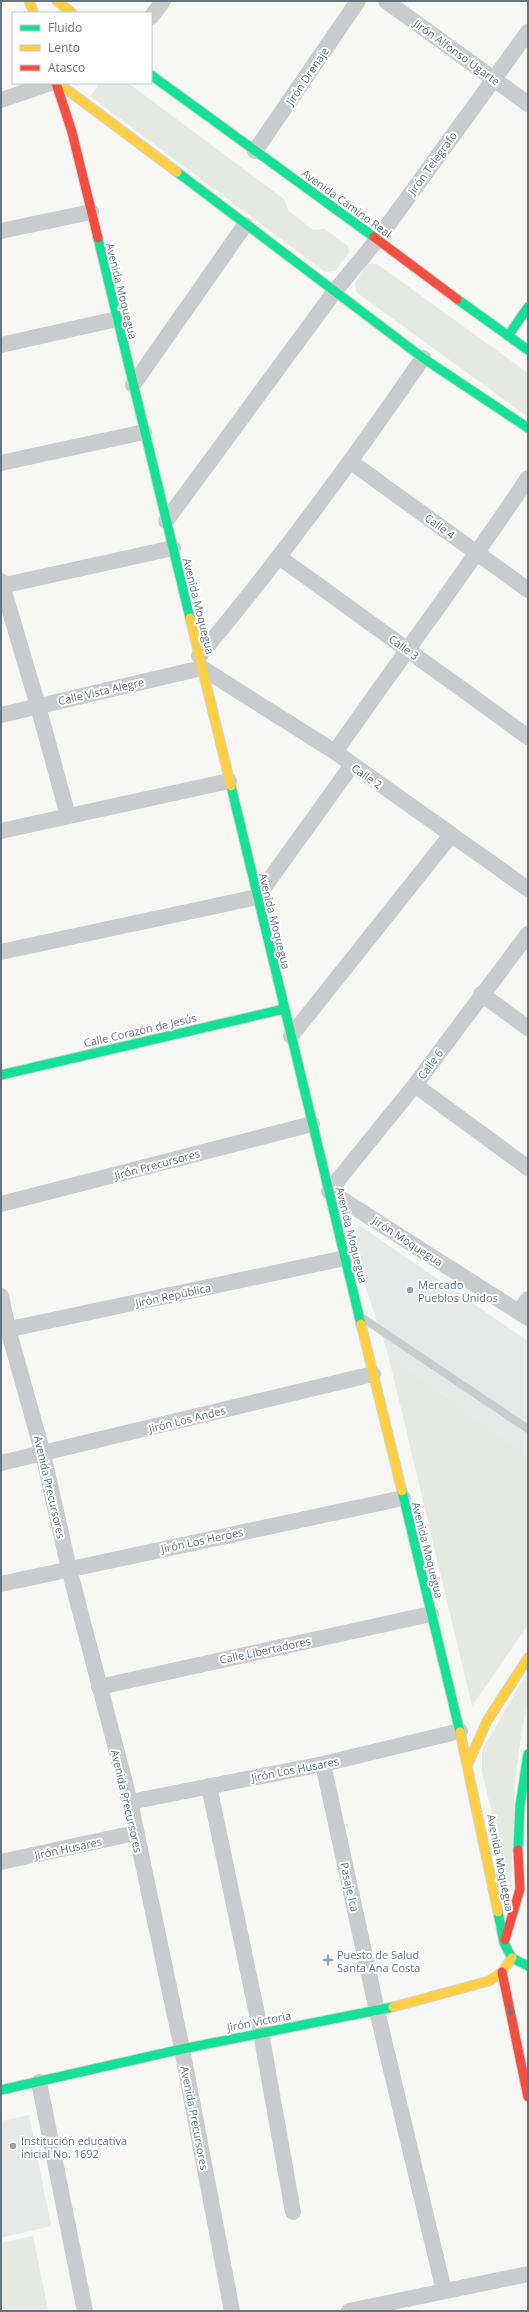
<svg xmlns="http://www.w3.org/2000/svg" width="529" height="2312" viewBox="0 0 529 2312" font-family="'Open Sans',sans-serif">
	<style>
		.built { fill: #e7e8e8 }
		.green { fill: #e6e8e4 }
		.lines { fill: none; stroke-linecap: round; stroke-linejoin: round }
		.fast-casing { stroke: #d3d4d4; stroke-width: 11 }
		.slow-casing { stroke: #d3d4d4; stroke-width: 11 }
		.jam-casing { stroke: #d3d4d4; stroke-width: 11 }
		.lane { stroke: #c9cbcc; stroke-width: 8 }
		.street { stroke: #c9cbcc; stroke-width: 16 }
		.fast { stroke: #16e098; stroke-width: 9 }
		.slow { stroke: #ffcf43; stroke-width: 9 }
		.jam { stroke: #f24e42; stroke-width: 9 }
		.oneway { fill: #627a7e }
		.poi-dot { fill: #99a2a7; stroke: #fff; stroke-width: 1.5 }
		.labels { text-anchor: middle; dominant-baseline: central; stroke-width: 4; stroke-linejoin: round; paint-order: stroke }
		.street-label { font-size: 11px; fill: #66757d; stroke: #fff }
		.poi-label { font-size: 11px; fill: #66757d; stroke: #fff; text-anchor: start }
	</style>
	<rect width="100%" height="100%" fill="#f7f7f6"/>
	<path class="built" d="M359 1225 528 1341V1456L388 1354 349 1238Z
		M29 2115 51 2226 1 2238V2121Z"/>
	<path class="green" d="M100 83H128L284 199 288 210 313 230 325 229 348 246 349 253 335 271 325 272 90 96Z
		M367 264H377L528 373V417L356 292 355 283Z
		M388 1354 528 1456V1625L472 1706Z
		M528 1671V1705L523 1724 515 1780 511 1884 508 1881 482 1772V1750Z
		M33 2236 48 2309 38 2311H1V2243Z"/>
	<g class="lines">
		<g class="fast-casing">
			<path id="fast" d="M151 75 374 237
				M177 172 423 358 528 428
				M98 238 190 618
				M457 299 528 350
				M508 336 528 307
				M231 786 361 1324
				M1 1075 284 1009
				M402 1491 460 1732
				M518 1850 520 1806 528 1754
				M498 1912 504 1943 512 1958 528 1966
				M1 2090 182 2049 393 2007"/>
		</g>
		<g class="slow-casing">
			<path id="slow" d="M29 1 34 13
				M57 1 72 13
				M58 83 177 172
				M190 618 231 786
				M361 1324 402 1491
				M460 1732 498 1912
				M468 1764 487 1721 528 1658
				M393 2007 489 1981 502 1972 512 1958"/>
		</g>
		<g class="jam-casing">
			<path id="jam" d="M56 83 72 132 98 238
				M374 237 457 299
				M505 1940 520 1889 518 1850
				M502 1972 528 2097"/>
		</g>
		<path class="lane" d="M364 1319 528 1429"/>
		<path class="street" d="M386 1 528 104
			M151 17 163 1
			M1 100 51 83
			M255 151 358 1
			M1 231 91 212
			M1 345 117 319
			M133 385 245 225
			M351 462 528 590
			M1 463 144 432
			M166 521 335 291 377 240 528 32
			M279 557 528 737
			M1 581 38 706 68 816
			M1 586 173 548
			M199 656C279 561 352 461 423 358
			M1 715 202 668 335 752 528 889
			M335 752C399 660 466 571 528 478
			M1 831 229 781
			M528 934 415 1085 329 1191 528 1318
			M1 952 257 897 352 765
			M481 994 528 1028
			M291 1036 451 835
			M415 1085 528 1168
			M1 1204 312 1124
			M1 1296 8 1329 43 1454 69 1569 130 1802 182 2049 232 2311
			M519 1312 528 1299
			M1 1331 345 1258
			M1 1463 373 1374
			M1 1584 403 1498
			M99 1687 431 1614
			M323 1764 377 2011 444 2291
			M209 1786 261 2033 293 2212
			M130 1802 323 1764 460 1731
			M1 1862 135 1833
			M39 2082 85 2311
			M349 2311 528 2274"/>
		<use href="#fast" class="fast"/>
		<use href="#slow" class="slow"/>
		<use href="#jam" class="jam"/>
	</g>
	<defs><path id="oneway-solid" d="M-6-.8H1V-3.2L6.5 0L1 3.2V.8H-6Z"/></defs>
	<use class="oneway" href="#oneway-solid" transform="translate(510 2010) rotate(78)"/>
	<g class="poi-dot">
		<circle cx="410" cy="1290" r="4"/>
		<path d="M326 1954h4v4h4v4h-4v4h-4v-4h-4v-4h4z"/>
		<circle cx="13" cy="2146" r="4"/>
	</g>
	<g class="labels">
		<g class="street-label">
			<text transform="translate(457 52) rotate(36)">Jirón Alfonso Ugarte</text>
			<text transform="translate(307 76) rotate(-56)">Jirón Drenaje</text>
			<text transform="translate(432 163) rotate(-54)">Jirón Telegrafo</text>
			<text transform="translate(347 203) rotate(36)">Avenida Camino Real</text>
			<text transform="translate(122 291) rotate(76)">Avenida Moquegua</text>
			<text transform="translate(440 526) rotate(36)">Calle 4</text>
			<text transform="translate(199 606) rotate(76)">Avenida Moquegua</text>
			<text transform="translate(404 647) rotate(36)">Calle 3</text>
			<text transform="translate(101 691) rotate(-13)">Calle Vista Alegre</text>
			<text transform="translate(367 776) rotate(35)">Calle 2</text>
			<text transform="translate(275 921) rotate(76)">Avenida Moquegua</text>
			<text transform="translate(140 1030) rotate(-13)">Calle Corazón de Jesús</text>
			<text transform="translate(430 1064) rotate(-54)">Calle 6</text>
			<text transform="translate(157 1164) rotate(-15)">Jirón Precursores</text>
			<text transform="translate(352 1235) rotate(76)">Avenida Moquegua</text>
			<text transform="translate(408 1241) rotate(33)">Jirón Moquegua</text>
			<text transform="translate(173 1295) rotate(-12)">Jirón República</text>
			<text transform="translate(187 1419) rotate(-14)">Jirón Los Andes</text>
			<text transform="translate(50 1487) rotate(77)">Avenida Precursores</text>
			<text transform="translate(202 1540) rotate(-12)">Jirón Los Heróes</text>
			<text transform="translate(428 1550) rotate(76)">Avenida Moquegua</text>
			<text transform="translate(265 1650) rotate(-12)">Calle Libertadores</text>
			<text transform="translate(295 1769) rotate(-11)">Jirón Los Husares</text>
			<text transform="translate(127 1801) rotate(77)">Avenida Precursores</text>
			<text transform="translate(68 1848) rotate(-12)">Jirón Husares</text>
			<text transform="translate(501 1863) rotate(79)">Avenida Moquegua</text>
			<text transform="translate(350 1887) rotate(77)">Pasaje Ica</text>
			<text transform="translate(259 2021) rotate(-11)">Jirón Victoria</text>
			<text transform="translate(195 2118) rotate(79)">Avenida Precursores</text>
		</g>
		<g class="poi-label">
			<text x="418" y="1284">Mercado<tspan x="418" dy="13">Pueblos Unidos</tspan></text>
			<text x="337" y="1954">Puesto de Salud<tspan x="337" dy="13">Santa Ana Costa</tspan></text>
			<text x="21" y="2140">Institución educativa<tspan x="21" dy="13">inicial No. 1692</tspan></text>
		</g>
	</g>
	<rect width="529" height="2312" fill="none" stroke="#66757d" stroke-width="4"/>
	<rect x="12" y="12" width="140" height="72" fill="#ffffff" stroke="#c2c8cb"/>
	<rect x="20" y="25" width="20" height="6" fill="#16e098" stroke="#c2c8cb"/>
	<text x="48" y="32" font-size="12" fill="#66757d">Fluido</text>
	<rect x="20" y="45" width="20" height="6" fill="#ffcf43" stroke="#c2c8cb"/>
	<text x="48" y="52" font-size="12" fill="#66757d">Lento</text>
	<rect x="20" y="65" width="20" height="6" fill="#f24e42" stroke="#c2c8cb"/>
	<text x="48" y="72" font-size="12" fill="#66757d">Atasco</text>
</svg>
